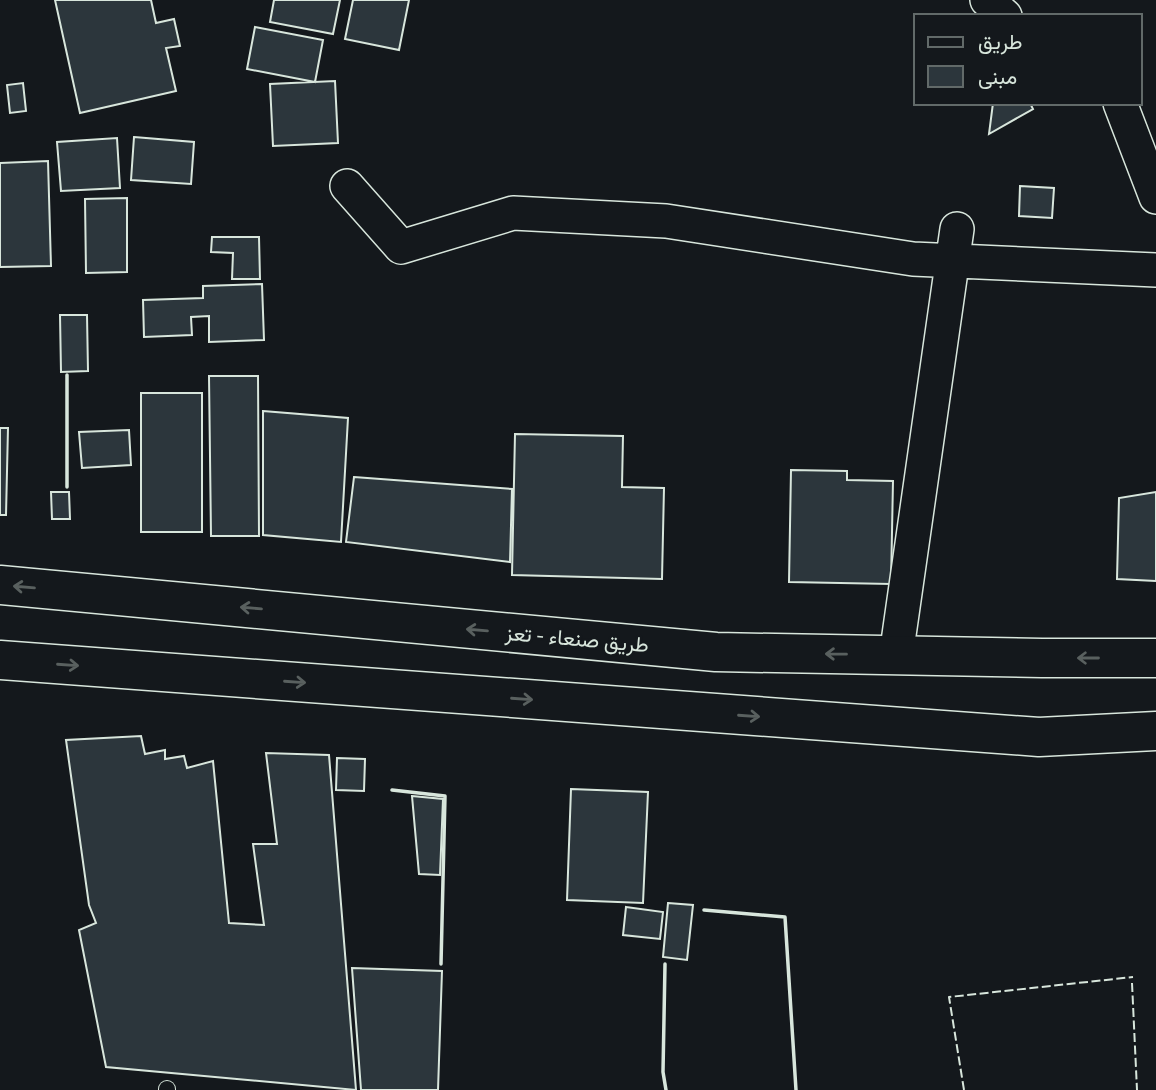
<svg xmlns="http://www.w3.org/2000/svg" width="1156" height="1090" viewBox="0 0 1156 1090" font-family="Karla,Vazirmatn,sans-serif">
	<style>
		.building { fill: #2c363c; stroke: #d8e6dc; stroke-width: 2 }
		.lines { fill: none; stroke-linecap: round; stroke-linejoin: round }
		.lane-casing { stroke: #d8e6dc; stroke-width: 18 }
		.street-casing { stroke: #d8e6dc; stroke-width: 36 }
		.highway-casing { stroke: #d8e6dc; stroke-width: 41 }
		.lane { stroke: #14181c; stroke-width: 16 }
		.street { stroke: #14181c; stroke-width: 33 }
		.highway { stroke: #14181c; stroke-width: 38 }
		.fence { stroke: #d8e6dc; stroke-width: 2; stroke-dasharray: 9 3.5; stroke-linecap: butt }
		.wall { stroke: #d8e6dc; stroke-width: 3.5 }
		.oneway { stroke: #59605f }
		.labels { text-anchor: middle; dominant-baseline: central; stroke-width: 5; stroke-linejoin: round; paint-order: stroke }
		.street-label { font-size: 21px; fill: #d8e6dc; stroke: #14181c }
	</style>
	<rect width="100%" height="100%" fill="#14181c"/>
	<path class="building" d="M55 0H151L156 23 174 19 180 46 166 48 176 91 80 113Z
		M274 0H340L333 34 270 22Z
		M353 0H409L399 50 345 39Z
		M255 27 323 40 315 82 247 69Z
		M335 81 338 143 273 146 270 84Z
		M23 83 26 111 10 113 7 85Z
		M993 103H1030L1033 109 989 134Z
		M134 137 194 142 191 184 131 180Z
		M117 138 120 188 61 191 57 142Z
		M48 161 51 266 0 267V163Z
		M1020 186 1054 188 1052 218 1019 216Z
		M127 198V272L86 273 85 199Z
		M212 237H259L260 279H232L233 253 211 252Z
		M262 284 264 340 209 342V316L191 317 192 335 144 337 143 300 203 298V286Z
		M60 315H87L88 371 61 372Z
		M209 376H258L259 536H211Z
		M141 393H202V532H141Z
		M263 411 348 418 341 542 263 535Z
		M0 428H8L6 515H0Z
		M129 430 131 465 82 468 79 432Z
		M515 434 623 436 622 487 664 488 662 579 512 575Z
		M791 470 847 471V480L893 481 891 584 789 582Z
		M354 477 512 489 510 562 346 542Z
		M51 492H69L70 519H52Z
		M1156 492V581L1117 579 1119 498Z
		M141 736 145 754 165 750V759L184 756 187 768 213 761 229 923 264 925 253 844H277L266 753 329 755 356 1090 106 1067 79 930 96 923 89 905 66 740Z
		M337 758 365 759 364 791 336 790Z
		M571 789 648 792 643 903 567 900Z
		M412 796 443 799 440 875 419 874Z
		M668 903 693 905 687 960 663 957Z
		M626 907 663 912 660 939 623 935Z
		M352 968 442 971 438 1090H361Z"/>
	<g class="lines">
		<g class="lane-casing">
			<path id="lane" d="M167 1090V1089"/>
		</g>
		<g class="street-casing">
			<path id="street" d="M987 0 1005 16
				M1120 103 1156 197
				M347 186 401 247 513 213 666 221 913 259 1156 270
				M896 656 957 229"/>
		</g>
		<g class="highway-casing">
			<path id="highway" d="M0 585 716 652 1042 658H1156
				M0 660 1039 737 1156 731"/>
		</g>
		<use href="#lane" class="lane"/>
		<use href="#street" class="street"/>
		<use href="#highway" class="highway"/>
		<path class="fence" d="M1132 983 1137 1090
			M964 1090 949 997 1133 977"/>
		<path class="wall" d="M67 487V375
			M392 790 445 796 441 964
			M704 910 785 917 796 1090
			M665 964 663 1072 666 1090"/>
	</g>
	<defs><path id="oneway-shaft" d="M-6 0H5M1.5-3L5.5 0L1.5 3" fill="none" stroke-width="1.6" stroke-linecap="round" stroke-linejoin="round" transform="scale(1.75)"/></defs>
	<g class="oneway">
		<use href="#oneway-shaft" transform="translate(24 587) rotate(-175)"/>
		<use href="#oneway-shaft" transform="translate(251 608) rotate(-175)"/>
		<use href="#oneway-shaft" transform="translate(477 630) rotate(-175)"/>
		<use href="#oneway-shaft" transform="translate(836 654) rotate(-179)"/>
		<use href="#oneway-shaft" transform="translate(1088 658) rotate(180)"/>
		<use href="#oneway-shaft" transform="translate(68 665) rotate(4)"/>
		<use href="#oneway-shaft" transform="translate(295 682) rotate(4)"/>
		<use href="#oneway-shaft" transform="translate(522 699) rotate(4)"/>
		<use href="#oneway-shaft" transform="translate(749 716) rotate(4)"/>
	</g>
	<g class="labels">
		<g class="street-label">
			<text transform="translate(577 639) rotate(5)">طريق صنعاء - تعز</text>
		</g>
	</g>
	<rect x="914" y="14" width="228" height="91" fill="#14181c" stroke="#626a69" stroke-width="2"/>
	<rect x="928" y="37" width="35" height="10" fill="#14181c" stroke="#626a69" stroke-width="2"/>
	<text x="978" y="49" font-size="21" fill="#d8e6dc">طريق</text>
	<rect x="928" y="66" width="35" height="21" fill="#2c363c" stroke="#626a69" stroke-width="2"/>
	<text x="978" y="84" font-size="21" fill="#d8e6dc">مبنى</text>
</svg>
